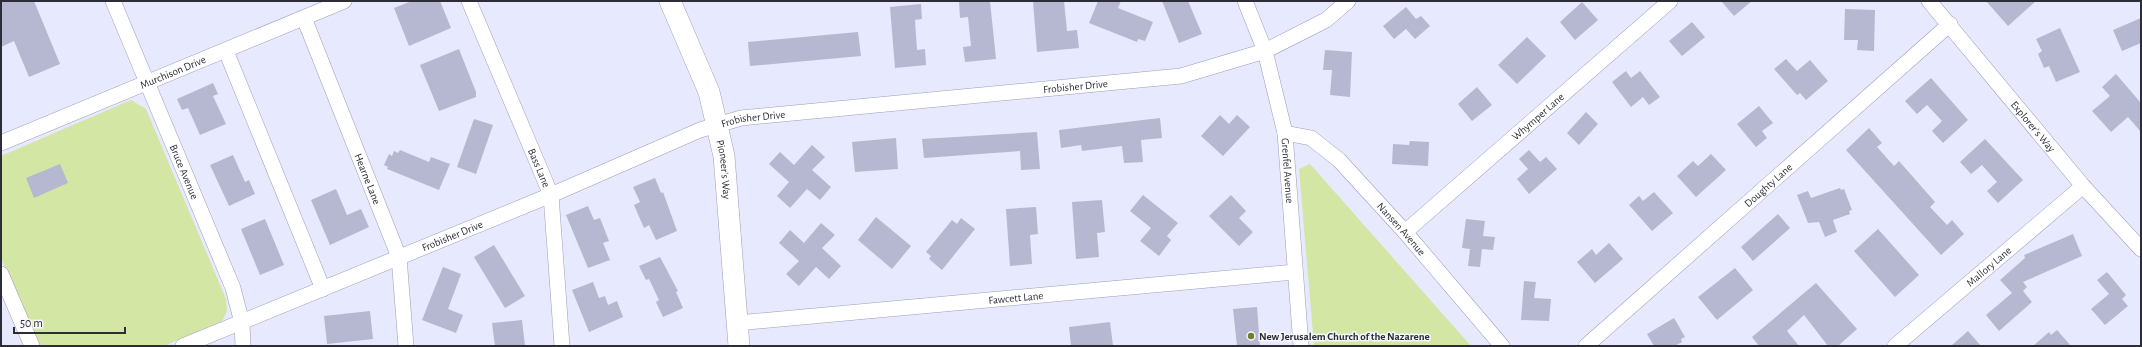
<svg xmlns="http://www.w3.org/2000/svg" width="2142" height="347" viewBox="0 0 2142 347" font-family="'Alegreya Sans',sans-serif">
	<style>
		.green { fill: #d3e6a4 }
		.building { fill: #b6b8d1 }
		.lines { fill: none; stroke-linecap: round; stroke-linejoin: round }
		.street-casing { stroke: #9c9eb6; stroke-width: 16 }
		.secondary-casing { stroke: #9c9eb6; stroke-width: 22 }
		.street { stroke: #fff; stroke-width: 15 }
		.secondary { stroke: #fff; stroke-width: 21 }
		.poi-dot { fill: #6d8030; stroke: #f7f7fd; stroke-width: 1.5 }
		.labels { text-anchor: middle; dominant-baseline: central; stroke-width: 3; stroke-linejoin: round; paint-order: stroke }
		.street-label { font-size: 11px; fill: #2c2d37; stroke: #f7f7fd }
		.poi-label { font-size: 11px; font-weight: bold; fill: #2c2d37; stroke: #f7f7fd; text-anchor: start }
	</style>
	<rect width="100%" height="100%" fill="#e7e9fe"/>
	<path class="green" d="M131 100 146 109 226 299 227 311 222 321 164 346H38L1 258V156Z
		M1310 164 1471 346H1314L1299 169Z"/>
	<path class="building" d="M1 1H34L60 64 29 77 14 41 1 47Z
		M412 1H440L451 28 409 46 394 8Z
		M959 1H990L996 59 965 62 963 47 971 46 968 17 960 18Z
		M1033 1H1064L1067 31 1077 30 1079 48 1037 52Z
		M1098 1H1121L1118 8 1153 22 1145 41 1138 39 1137 42 1089 23Z
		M1162 1H1188L1202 34 1179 43Z
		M1721 1H1752L1734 16Z
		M1986 1H2036L2008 26Z
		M1582 2 1598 20 1575 40 1560 22Z
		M921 4 922 19 915 20 917 50 925 49 926 65 895 68 890 7Z
		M1406 7 1416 19 1421 16 1430 26 1415 39 1406 29 1394 39 1383 26Z
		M1845 9 1875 10 1874 51 1857 50 1858 40H1844Z
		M2141 18V43L2122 51 2113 30Z
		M1692 22 1705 37 1682 56 1669 41Z
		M2060 28 2080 72 2056 82 2049 66 2044 68 2038 54 2042 51 2036 39Z
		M858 32 861 56 750 66 748 42Z
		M1527 37 1546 56 1517 84 1498 65Z
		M459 49 476 92V97L439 111 420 65Z
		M1325 50 1352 52 1350 97 1330 95 1332 70H1323Z
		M1786 59 1797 71 1810 60 1828 81 1806 100 1800 93 1797 95 1774 69Z
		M1626 71 1631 78 1640 71 1660 97 1649 105 1643 97 1631 107 1612 82Z
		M2116 74 2141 103V132L2128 117 2111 132 2092 111 2110 96 2102 87Z
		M1931 78 1968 120 1943 143 1932 131 1942 121 1927 105 1917 114 1905 101Z
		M213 83 218 94 213 96 226 124 200 135 188 108 182 110 177 99Z
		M1477 87 1492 105 1472 121 1458 104Z
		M1759 106 1773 123 1762 131 1767 138 1756 147 1737 124Z
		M1586 112 1598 124 1579 145 1567 133Z
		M1220 115 1229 124 1237 115 1250 127 1223 156 1201 136Z
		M1160 118 1162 138 1141 140 1143 162 1124 163 1122 146 1082 151 1081 145 1061 148 1059 130Z
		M474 119 493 125 476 174 457 167Z
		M1869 128 1882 143 1877 147 1894 166 1899 161 1935 202 1930 207 1947 225 1952 220 1964 234 1941 255 1846 150Z
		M1037 132 1040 169 1021 170 1020 151 924 158 922 139Z
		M896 138 898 169 855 172 852 142Z
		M1985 139 2023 180 1998 203 1987 191 1997 182 1982 165 1971 174 1960 162Z
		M1410 141 1429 142 1428 166 1392 164 1393 144 1409 145Z
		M812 145 825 157 812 170 831 187 820 200 807 189 790 208 777 196 789 182 769 164 780 152 794 165Z
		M400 150 429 162 431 157 450 164 439 190 387 169 388 167 384 165 389 154 392 156 394 151 398 153Z
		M1529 150 1540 162 1546 157 1557 169 1529 194 1517 179 1528 169 1519 159Z
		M1711 154 1726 170 1696 197 1677 176 1693 161 1698 166Z
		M233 155 245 182 249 180 255 194 229 206 210 165Z
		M60 164 68 183 34 198 26 178Z
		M655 178 661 193 663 192 677 231 656 240 649 225 644 228 634 205 640 202 633 187Z
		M1840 188 1841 190 1844 189 1852 210 1849 211 1850 214 1833 220 1837 232 1825 237 1819 222 1808 223 1797 195 1808 191 1811 198Z
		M336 189 347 215 361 209 369 227 330 245 311 200Z
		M1654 192 1673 213 1652 231 1629 205 1639 196 1643 201Z
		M1143 195 1178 223 1167 236 1171 240 1159 256 1140 241 1151 228 1130 211Z
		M1231 195 1246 211 1239 218 1253 232 1239 246 1209 216Z
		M1102 200 1105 232 1097 233 1099 257 1076 259 1072 202Z
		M588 206 594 220 600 218 609 241 603 243 610 260 588 268 566 215Z
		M1036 207 1038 234 1030 235 1032 264 1010 266 1006 209Z
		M1778 214 1790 228 1753 261 1741 247Z
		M876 217 911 246 892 269 858 240Z
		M961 218 975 229 942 270 929 259 931 256 926 252 952 220 957 224Z
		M265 219 284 265 260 275 241 229Z
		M1466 219 1485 221 1483 236 1495 237 1493 250 1482 249 1480 267 1468 266 1470 249 1462 248Z
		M821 223 835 235 822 248 841 266 829 279 816 267 799 286 786 274 799 261 779 243 790 230 804 243Z
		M1878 229 1919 275 1895 297 1854 251Z
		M2073 234 2082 256 2023 282 2027 287 2023 291 2032 302 1999 331 1986 315 2012 293 2000 280 2025 258 2024 255Z
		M1609 243 1623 259 1595 283 1577 262 1592 249 1596 255Z
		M494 245 525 296 505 308 474 257Z
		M660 257 678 291 676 292 683 308 663 317 656 302 659 300 649 279 646 280 639 266Z
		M443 267 461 274 448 309 463 315 456 333 422 320Z
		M1735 268 1753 290 1717 320 1698 297Z
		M2107 272 2126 295 2122 299 2128 306 2105 325 2091 309 2109 294 2097 280Z
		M1524 281 1536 282 1534 298 1551 299 1549 321 1521 320Z
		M593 282 599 298 605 296 608 305 617 301 623 317 589 332 572 290Z
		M1816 283 1857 329 1838 346H1828L1804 315 1787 331 1799 346H1759L1752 337Z
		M1257 307 1260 346H1237L1233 309Z
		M370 311 373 339 327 344 324 316Z
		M1674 318 1685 337 1681 339 1682 342 1675 346H1654L1647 334Z
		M522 320 525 346H495L492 323Z
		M1110 322 1113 346H1071L1069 327Z
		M2057 330 2071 346H2033L2049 332 2051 335Z
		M1968 331 1981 346H1951Z"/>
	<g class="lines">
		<g class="street-casing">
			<g id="street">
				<path id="s1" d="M113 1 233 288 242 323 243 346"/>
				<path id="s2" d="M469 1 551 195 562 346"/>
				<path id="s3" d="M1245 1 1265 51 1285 133 1301 346"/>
				<path id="s4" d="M1929 1 2083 186 2141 249"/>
				<path id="s5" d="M304 18 399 257 406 346"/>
				<path d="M226 51 323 289"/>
				<path id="s6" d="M1285 133 1311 138 1339 160 1405 232 1502 346"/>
				<path id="s7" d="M1 143 344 1"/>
				<path id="s8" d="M1405 232 1670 1"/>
				<path d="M1 274 32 346"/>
				<path id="s9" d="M737 323 1295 272"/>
				<path id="s10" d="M183 346 551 195 700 130 741 118 1181 76 1265 51 1326 20 1348 1"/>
				<path id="s11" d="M1586 346 1950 24"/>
				<path id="s12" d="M1895 346 2083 186"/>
			</g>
		</g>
		<g class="secondary-casing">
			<g id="secondary">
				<path id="s13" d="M670 1 709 92 724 156 739 346"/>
			</g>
		</g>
		<use href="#street" class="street"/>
		<use href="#secondary" class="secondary"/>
	</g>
	<circle class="poi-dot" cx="1251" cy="336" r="4"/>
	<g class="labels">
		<g class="street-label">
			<text stroke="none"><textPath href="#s7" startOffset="186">Murchison Drive</textPath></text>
			<text stroke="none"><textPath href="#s10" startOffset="939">Frobisher Drive</textPath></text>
			<text stroke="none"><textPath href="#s8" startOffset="176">Whymper Lane</textPath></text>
			<text stroke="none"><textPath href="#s10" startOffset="615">Frobisher Drive</textPath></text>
			<text stroke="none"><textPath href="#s4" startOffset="163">Explorer's Way</textPath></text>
			<text stroke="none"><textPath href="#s2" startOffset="181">Bass Lane</textPath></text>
			<text stroke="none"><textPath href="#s13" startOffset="178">Pioneer's Way</textPath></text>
			<text stroke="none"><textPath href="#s3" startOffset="176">Grenfel Avenue</textPath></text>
			<text stroke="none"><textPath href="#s1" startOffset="185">Bruce Avenue</textPath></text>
			<text stroke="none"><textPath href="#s5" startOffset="173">Hearne Lane</textPath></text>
			<text stroke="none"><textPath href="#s11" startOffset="243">Doughty Lane</textPath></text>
			<text stroke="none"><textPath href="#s6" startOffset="155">Nansen Avenue</textPath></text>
			<text stroke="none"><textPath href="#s10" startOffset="291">Frobisher Drive</textPath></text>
			<text stroke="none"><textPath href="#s12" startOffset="123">Mallory Lane</textPath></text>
			<text stroke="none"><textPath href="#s9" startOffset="280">Fawcett Lane</textPath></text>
		</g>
		<g class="poi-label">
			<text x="1259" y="336">New Jerusalem Church of the Nazarene</text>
		</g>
	</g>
	<rect width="2142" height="347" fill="none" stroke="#2c2d37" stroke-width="4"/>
	<path d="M14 327v6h111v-6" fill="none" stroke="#2c2d37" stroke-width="2"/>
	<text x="20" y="327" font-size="12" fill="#2c2d37" stroke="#f7f7fd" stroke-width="3" paint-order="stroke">50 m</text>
</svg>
